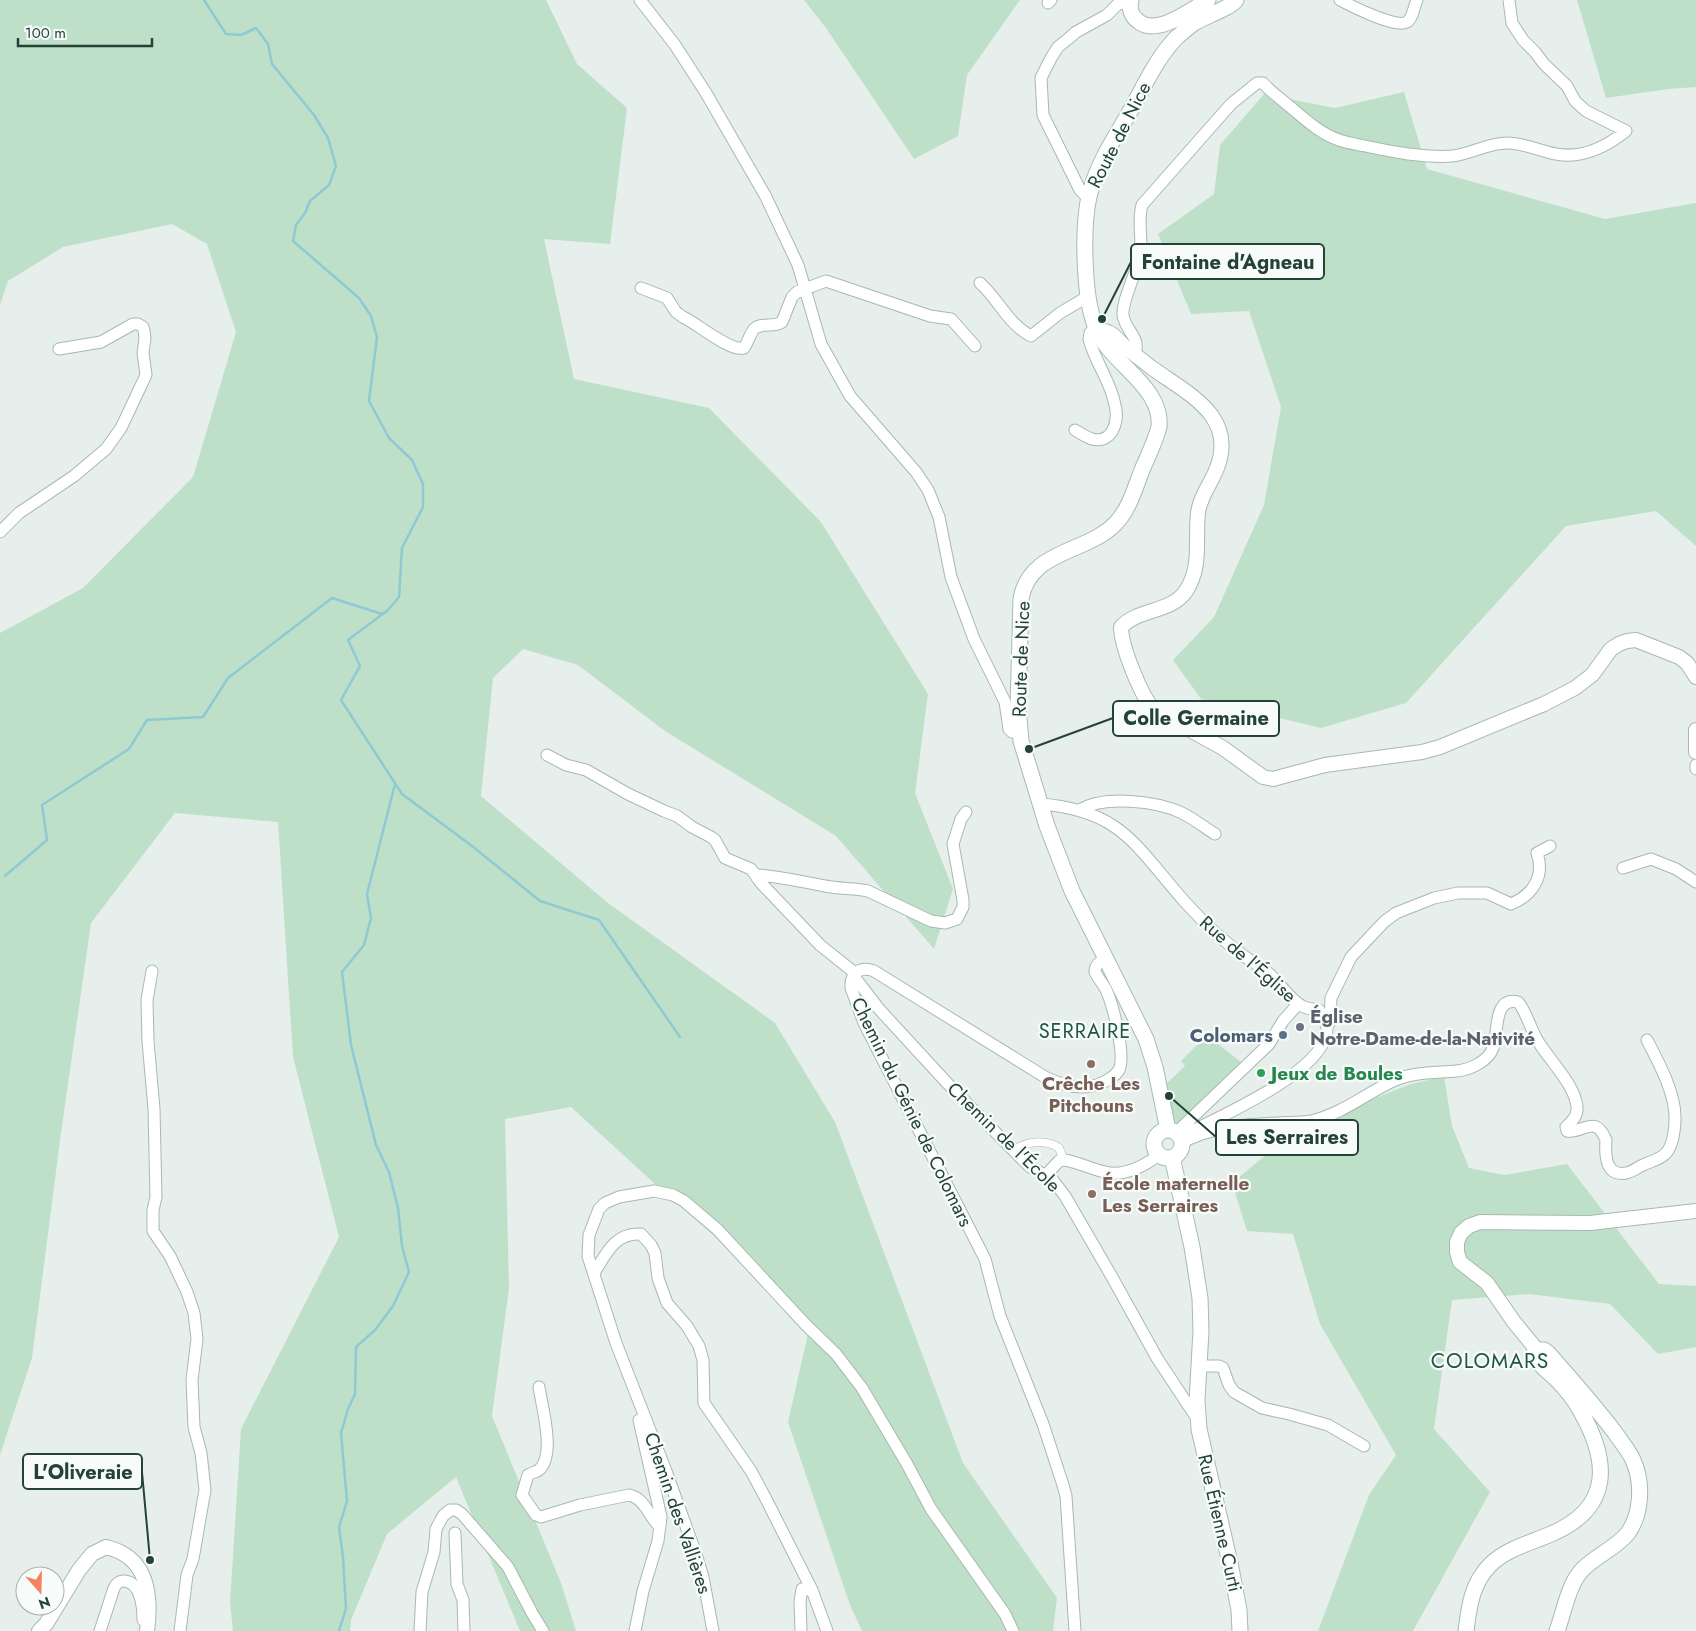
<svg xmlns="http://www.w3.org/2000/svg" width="1696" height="1631" viewBox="0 0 1696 1631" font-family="Jost,sans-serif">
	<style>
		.green { fill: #bfe0c8 }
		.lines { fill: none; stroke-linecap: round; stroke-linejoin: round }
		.stream { stroke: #8ec9d4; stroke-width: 2.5 }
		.pedestrian-casing { stroke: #a8b8b2; stroke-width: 9 }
		.minor-casing { stroke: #a8b8b2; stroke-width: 13 }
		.tertiary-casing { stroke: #a8b8b2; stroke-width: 16 }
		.secondary-casing { stroke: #a4bbb3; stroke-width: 17 }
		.pedestrian { stroke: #fff; stroke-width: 8 }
		.minor { stroke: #fff; stroke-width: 11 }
		.tertiary { stroke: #fff; stroke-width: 14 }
		.secondary { stroke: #fff; stroke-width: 15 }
		.worship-dot { fill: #6b7280; stroke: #f7fbf9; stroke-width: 2 }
		.service-dot { fill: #5c6f8a; stroke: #f7fbf9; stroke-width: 2 }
		.education-dot { fill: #8d6e63; stroke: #f7fbf9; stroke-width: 2 }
		.leisure-dot { fill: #2e9e5b; stroke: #f7fbf9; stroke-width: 2 }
		.labels { text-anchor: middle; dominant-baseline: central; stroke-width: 4.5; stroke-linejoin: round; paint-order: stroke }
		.street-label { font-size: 19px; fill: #24423a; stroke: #f7fbf9 }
		.worship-label { font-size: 19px; font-weight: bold; fill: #5b616d; stroke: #f7fbf9; text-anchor: start }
		.service-label { font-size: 19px; font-weight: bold; fill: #4e5e75; stroke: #f7fbf9; text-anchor: end }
		.leisure-label { font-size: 19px; font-weight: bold; fill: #27864d; stroke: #f7fbf9; text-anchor: start }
		.education-label { font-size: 19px; font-weight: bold; fill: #785e54; stroke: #f7fbf9 }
		.neighbourhood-label { font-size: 20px; letter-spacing: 1px; fill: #1f5548; stroke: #f7fbf9 }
		.quarter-label { font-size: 21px; letter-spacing: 1px; fill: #1f5548; stroke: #f7fbf9 }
		.leader { fill: none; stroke: #24423a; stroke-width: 2 }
		.callout-dot { fill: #24423a; stroke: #f7fbf9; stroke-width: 2 }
		.callout { fill: #f7fbf9; stroke: #24423a; stroke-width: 2 }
		.callout-label { font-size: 20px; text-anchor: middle; font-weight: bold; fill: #24423a }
	</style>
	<rect width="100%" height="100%" fill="#e6efeb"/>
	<path class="green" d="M0 0H546L577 64 627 108 610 244 544 239 574 379 709 408 821 522 928 694 915 793 953 889 934 949 836 836 665 731 578 665 523 649 493 678 481 796 608 903 775 1023 835 1122 963 1463 1057 1598 1053 1631H862L850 1605 788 1422 811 1320 667 1195 571 1107 505 1119 509 1288 492 1416 561 1583 576 1631H520L456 1477 387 1534 351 1620 350 1631H233L230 1602 241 1429 339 1237 293 1057 278 822 175 813 91 923 61 1133 32 1358 0 1455V633L83 588 193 477 236 332 207 244 172 224 63 247 8 281 0 305Z
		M804 0H1020L967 75 958 136 914 159 826 28Z
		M1577 0H1696V87L1668 89 1606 98Z
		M1404 92 1427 169 1605 219 1696 203V546L1656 511 1566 526 1406 703 1321 728 1201 699 1173 660 1214 617 1264 505 1281 407 1249 311 1191 314 1158 234 1214 194 1220 145 1264 94 1335 108Z
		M1207 1035 1242 1063 1177 1125 1175 1124 1166 1084 1185 1066 1181 1061Z
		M1444 1076 1452 1126 1469 1168 1504 1175 1567 1164 1659 1284 1696 1286V1347L1658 1354 1610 1304 1529 1294 1452 1300 1434 1429 1490 1492 1413 1631H1318L1369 1495 1396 1455 1320 1324 1293 1234 1247 1231 1232 1183 1297 1129 1408 1085Z"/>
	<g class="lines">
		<path class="stream" d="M204 0 226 34 241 35 256 28 268 44 272 64 314 115 328 138 336 166 329 185 310 201 305 213 296 225 293 241 359 298 371 316 377 337 369 401 389 438 412 460 423 484V507L402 548 399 597 388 610 348 640 360 666 341 700 402 794 472 846 540 901 599 920 680 1037
			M5 876 47 840 42 805 129 749 147 720 203 717 228 678 332 598 382 614
			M339 1631 346 1608 343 1557 339 1527 347 1501 341 1433 348 1409 355 1394 356 1347 375 1330 393 1306 409 1272 402 1246 398 1208 389 1172 376 1145 351 1045 342 972 364 945 371 918 367 894 395 784"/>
		<g class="pedestrian-casing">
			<path id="pedestrian" d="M1014 1151C1024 1141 1047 1139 1059 1148L1064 1160"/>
		</g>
		<g class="minor-casing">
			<path id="minor" d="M640 0 675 45 706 93 766 197 798 265 821 344 850 396 916 472 928 490 939 517 951 577 974 639 1005 702 1009 729 1012 732 1019 733
				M1340 0C1351 6 1397 29 1407 22 1413 18 1414 6 1417 0
				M1048 3 1051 0
				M1088 198 1080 190 1043 115 1041 78 1051 58 1058 47 1068 39 1076 32 1107 15 1118 4 1130 2
				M980 283C998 299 1009 325 1031 336L1060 313 1087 297
				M641 288 667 298 676 312 683 317C698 324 730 352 744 348 748 342 750 334 754 329 761 322 774 328 782 322L792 297 797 292 826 281 930 316 951 319 975 346
				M1135 354C1141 337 1125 331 1123 315 1122 300 1137 272 1140 255 1143 238 1137 222 1142 205L1231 104 1257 83H1263C1271 92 1280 98 1289 106 1305 119 1319 133 1339 140 1347 143 1356 144 1365 146 1393 152 1423 158 1452 156 1471 154 1488 143 1507 143 1525 143 1539 151 1556 154 1582 159 1606 147 1626 131L1586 111 1575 101 1567 86 1544 64 1535 52 1523 40 1512 23 1509 0
				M1075 430C1080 433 1086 437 1092 439 1113 444 1119 421 1115 405 1111 382 1095 362 1089 339L1090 333 1095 326
				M0 532 19 513 74 476 106 449 121 428 146 375 143 353 145 338 144 331 143 327 138 324H133L101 342 59 349
				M547 755 566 765 586 770 628 794 664 811 677 816 692 827 711 837 715 840 725 858 751 869 761 883 820 945 855 973
				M1696 765V769
				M1040 804C1122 810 1136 847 1185 902 1202 921 1223 941 1244 956 1251 961 1259 965 1266 971 1278 980 1291 1002 1304 1007 1309 1009 1314 1009 1319 1010 1324 1018 1329 1024 1326 1035 1318 1073 1224 1115 1190 1132
				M1080 810C1104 795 1157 801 1182 813 1194 819 1204 827 1215 834
				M1623 868 1651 859 1676 869 1696 882
				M757 878 760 875C782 877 804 882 825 886 840 889 854 888 868 891L931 921 945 923 957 919 963 907V900L953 844 961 819 966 812
				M152 971 147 1000 148 1041 154 1109 156 1197 153 1210V1231L170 1256 187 1292 194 1313 197 1339 192 1380 193 1403 194 1427 201 1453 205 1490 193 1559 187 1575 180 1631
				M853 975 879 1009 948 1084 1014 1151 1030 1167 1052 1179 1065 1196 1112 1277 1157 1358 1194 1414 1198 1415
				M1328 1026 1330 1020 1331 998 1351 957 1384 922 1396 913 1434 898 1458 893H1487L1511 904C1533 895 1545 876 1537 853L1550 846
				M1176 1133 1269 1044 1283 1021 1298 1004
				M1181 1143C1211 1127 1244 1124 1277 1123 1288 1122 1300 1123 1311 1121 1342 1114 1365 1094 1393 1081 1413 1072 1434 1073 1456 1071 1469 1070 1488 1062 1493 1048 1499 1035 1492 996 1518 1002L1521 1006C1527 1016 1531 1028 1536 1038 1547 1058 1575 1084 1577 1107 1578 1116 1572 1121 1566 1127L1567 1131C1583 1134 1595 1113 1606 1140 1605 1154 1605 1177 1626 1173 1632 1172 1638 1167 1643 1165 1651 1161 1662 1159 1667 1152 1673 1144 1675 1129 1675 1119 1676 1094 1658 1061 1647 1040
				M1046 1175 1059 1161 1064 1160C1078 1162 1091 1169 1105 1172 1124 1177 1144 1166 1159 1155
				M594 1273C606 1254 615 1232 641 1234L651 1245 655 1253 658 1278 667 1303 687 1326 699 1346 703 1360 704 1403 751 1471 765 1497 812 1590 827 1631
				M1198 1366H1219L1223 1368 1229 1385 1234 1392 1262 1408 1289 1414 1328 1425 1364 1446
				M539 1387C542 1407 556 1455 539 1470 536 1472 531 1473 528 1475L522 1495 536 1515 541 1517 580 1505 629 1495C645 1498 649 1517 660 1527
				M455 1533 457 1584 463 1600 464 1631
				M100 1631 114 1588C116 1584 118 1581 123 1581 141 1581 143 1607 143 1620
				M420 1631 422 1592 434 1552 436 1529 443 1516 450 1510H456L462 1514 508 1567 532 1613 543 1631
				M635 1631 643 1591 658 1541 661 1517 639 1420
				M713 1631 703 1577 696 1554 666 1471 616 1343 588 1256 589 1235 599 1209 605 1203 619 1197 654 1191 673 1195 684 1201 717 1229 806 1325 836 1354 862 1388 907 1464 931 1509 1005 1614 1013 1631
				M801 1631 800 1601 802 1589 812 1590
				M1075 1631 1066 1496 1063 1485 1043 1424 1000 1316 985 1259 864 1023 851 988C850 973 860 966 874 971L1045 1077C1061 1085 1078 1090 1097 1085 1105 1082 1114 1078 1119 1070 1126 1056 1113 1006 1107 992 1104 984 1098 979 1095 972 1095 964 1100 962 1106 959"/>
		</g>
		<g class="tertiary-casing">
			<path id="tertiary" d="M1097 333C1101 331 1104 330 1108 332 1115 335 1120 342 1125 347 1134 354 1143 361 1152 368 1188 394 1237 416 1217 468 1211 484 1200 496 1198 513 1195 540 1202 567 1186 591 1171 613 1139 608 1121 627 1121 646 1141 696 1154 710L1223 748 1263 777 1273 779 1325 765 1422 752 1440 747 1544 704 1575 688 1592 675 1611 649 1619 644 1627 641 1636 640 1679 657 1687 663 1696 677
				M1696 730V752
				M1537 1350 1514 1322 1487 1283 1460 1262 1457 1252V1242L1461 1233 1469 1226 1480 1222 1590 1223 1696 1211
				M39 1631 46 1624 79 1570 92 1554 106 1547C148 1557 152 1594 147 1631"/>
		</g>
		<g class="secondary-casing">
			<path id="secondary" d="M1131 0C1129 8 1131 16 1138 21 1156 37 1191 10 1208 0
				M1168 1130 1155 1067 1146 1039 1072 891 1047 826 1021 741 1018 707 1021 599C1029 550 1087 553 1115 524 1129 510 1135 488 1142 470 1148 456 1155 442 1159 427 1163 386 1110 364 1096 328 1083 297 1081 218 1092 186 1100 159 1118 133 1132 108 1145 84 1157 58 1176 38 1182 33 1187 28 1194 23 1203 17 1231 8 1236 0
				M1154 1144a14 14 0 1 1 28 0a14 14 0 1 1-28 0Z
				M1172 1157 1192 1247 1200 1298 1201 1331 1197 1400 1199 1429 1230 1563 1239 1610 1240 1631
				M1466 1631C1469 1606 1472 1583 1490 1565 1506 1549 1530 1543 1551 1534 1612 1508 1610 1462 1580 1410 1574 1399 1566 1389 1557 1380 1550 1373 1541 1367 1536 1358L1534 1353 1537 1350H1544L1548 1353C1571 1379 1595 1406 1616 1434 1622 1443 1629 1451 1633 1460 1643 1482 1642 1513 1628 1533 1616 1548 1597 1555 1583 1569 1569 1582 1564 1612 1557 1631"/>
		</g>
		<use href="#pedestrian" class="pedestrian"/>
		<use href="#minor" class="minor"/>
		<use href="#tertiary" class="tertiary"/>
		<use href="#secondary" class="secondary"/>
	</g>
	<circle class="worship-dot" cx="1300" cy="1027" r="5"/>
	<circle class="service-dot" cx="1283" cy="1035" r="5"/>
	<g class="education-dot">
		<circle cx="1091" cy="1064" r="5"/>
		<circle cx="1092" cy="1194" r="5"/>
	</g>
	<circle class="leisure-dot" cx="1261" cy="1073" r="5"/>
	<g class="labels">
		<g class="street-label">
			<text transform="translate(1119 135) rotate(-63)">Route de Nice</text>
			<text transform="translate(1021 659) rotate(-88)">Route de Nice</text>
			<text transform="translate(1248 959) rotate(41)">Rue de l'Église</text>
			<text transform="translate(912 1112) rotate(64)">Chemin du Génie de Colomars</text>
			<text transform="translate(1004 1137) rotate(44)">Chemin de l'École</text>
			<text transform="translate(678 1513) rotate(71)">Chemin des Vallières</text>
			<text transform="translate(1220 1523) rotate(77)">Rue Étienne Curti</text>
		</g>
		<g class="worship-label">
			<text x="1310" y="1016">Église<tspan x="1310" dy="22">Notre-Dame-de-la-Nativité</tspan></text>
		</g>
		<g class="service-label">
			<text x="1273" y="1035">Colomars</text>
		</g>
		<g class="leisure-label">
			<text x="1271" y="1073">Jeux de Boules</text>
		</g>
		<g class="education-label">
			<text x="1091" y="1083">Crêche Les<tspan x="1091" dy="22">Pitchouns</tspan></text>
			<text x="1102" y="1183" text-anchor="start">École maternelle<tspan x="1102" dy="22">Les Serraires</tspan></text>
		</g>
		<g class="neighbourhood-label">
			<text x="1085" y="1031">SERRAIRE</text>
		</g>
		<g class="quarter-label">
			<text x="1490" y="1361">COLOMARS</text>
		</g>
	</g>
	<path class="leader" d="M1102 319L1131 262M1029 749L1113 718M1169 1096L1216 1137M150 1560L142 1472"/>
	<g class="callout-dot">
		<circle cx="1102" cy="319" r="5"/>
		<circle cx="1029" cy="749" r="5"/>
		<circle cx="1169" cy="1096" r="5"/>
		<circle cx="150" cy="1560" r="5"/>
	</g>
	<g class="callout">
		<rect x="1131" y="244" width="193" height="35" rx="5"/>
		<rect x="1113" y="701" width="166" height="35" rx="5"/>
		<rect x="1216" y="1120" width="142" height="35" rx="5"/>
		<rect x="23" y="1454" width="119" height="35" rx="5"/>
	</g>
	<g class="callout-label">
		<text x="1228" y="269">Fontaine d'Agneau</text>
		<text x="1196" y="725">Colle Germaine</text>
		<text x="1287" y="1144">Les Serraires</text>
		<text x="83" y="1479">L'Oliveraie</text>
	</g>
	<g transform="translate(40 1591) rotate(160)"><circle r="24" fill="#f7fbf9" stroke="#a3b1ad"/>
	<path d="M0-4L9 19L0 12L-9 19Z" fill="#f4845f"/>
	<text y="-8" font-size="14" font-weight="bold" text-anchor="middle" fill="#24423a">N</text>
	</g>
	<path d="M18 38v8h134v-8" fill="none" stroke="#24423a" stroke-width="2.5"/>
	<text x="25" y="38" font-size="15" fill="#24423a" stroke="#f7fbf9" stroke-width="4" paint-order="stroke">100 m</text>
</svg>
